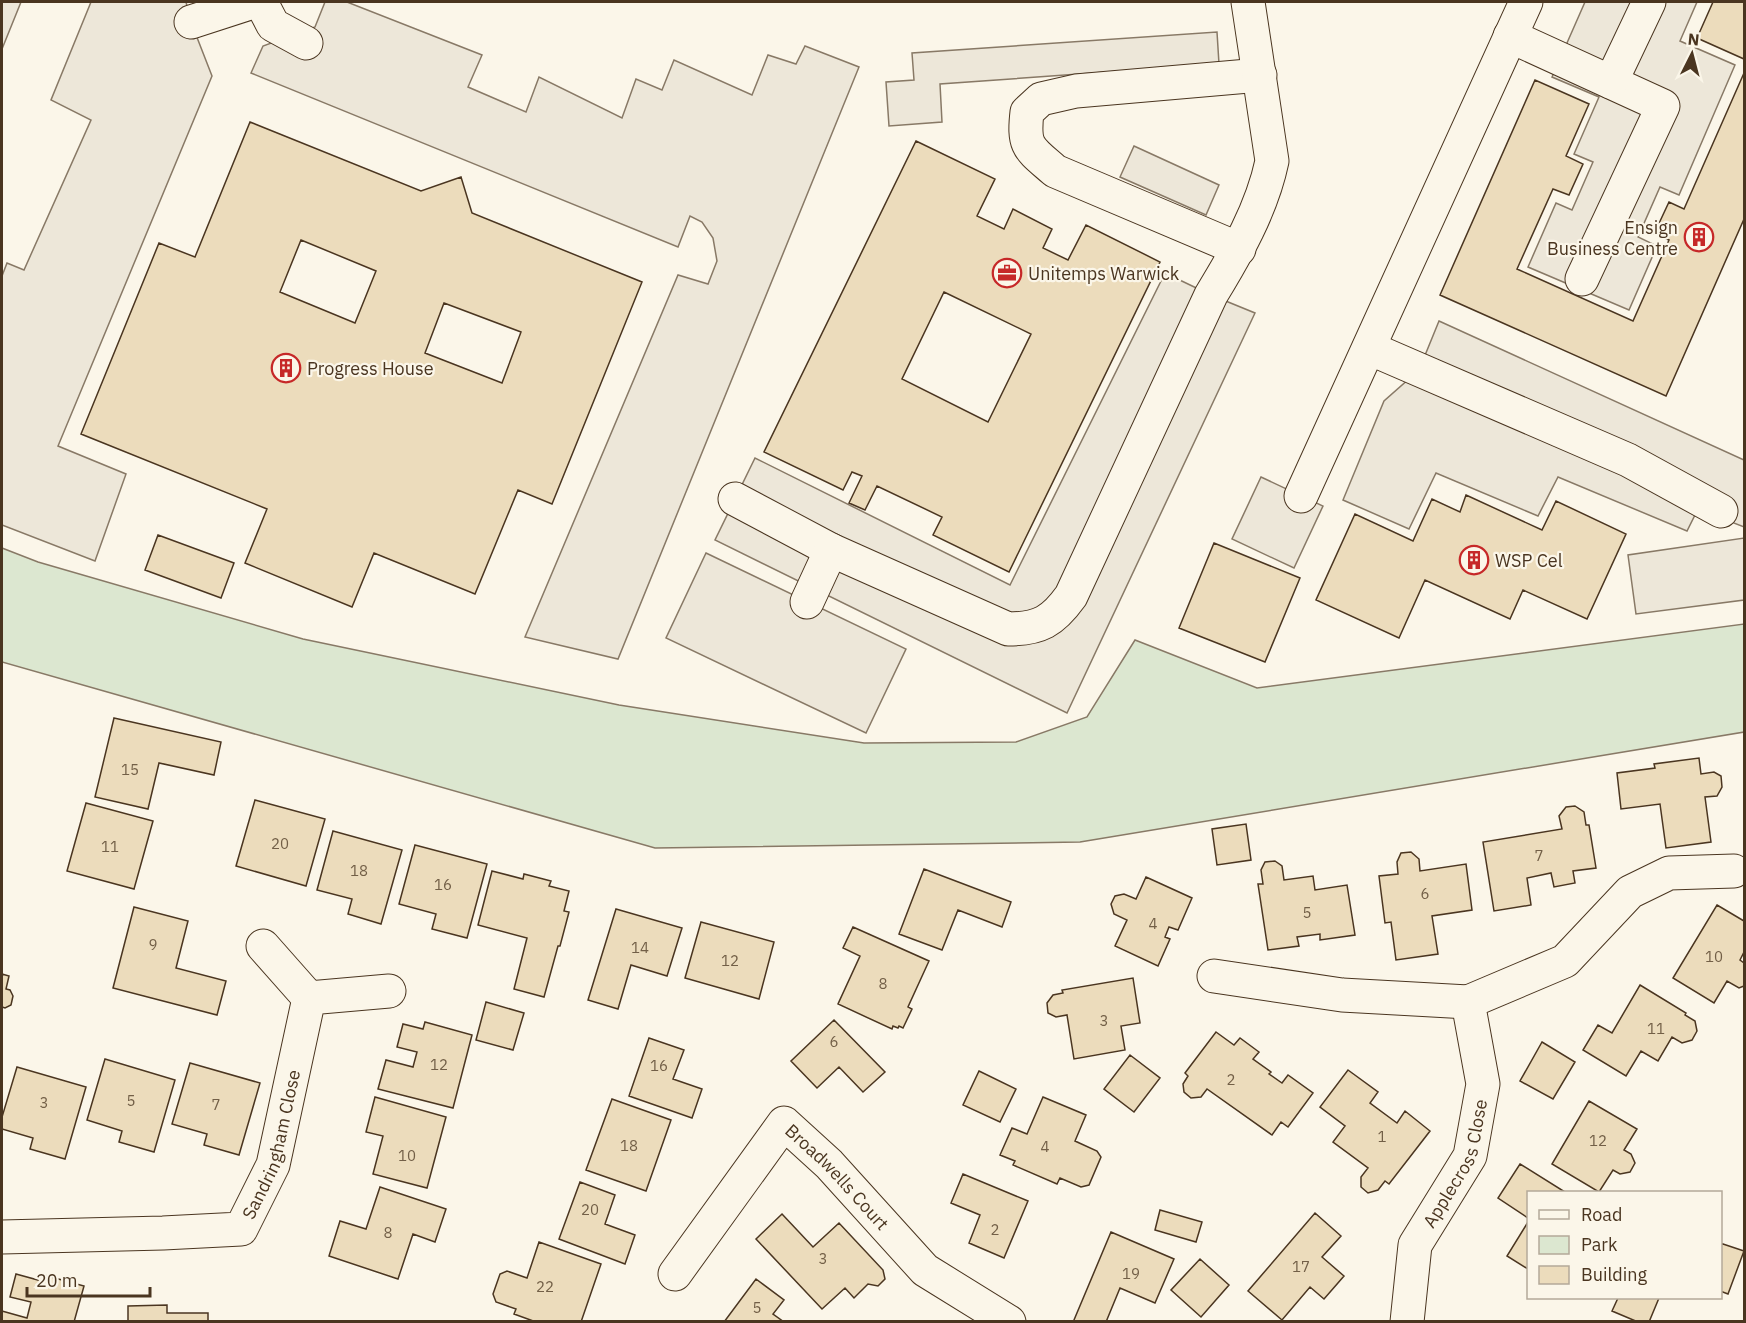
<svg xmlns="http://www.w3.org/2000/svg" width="1746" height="1323" viewBox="0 0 1746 1323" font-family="'IBM Plex Sans',sans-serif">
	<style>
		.green { fill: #dce7d0; stroke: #887966; stroke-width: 1.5 }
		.parking { fill: #ede7d9; stroke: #887966; stroke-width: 1.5 }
		.building { fill: #ecdcbc; stroke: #4a3520; stroke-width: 1.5; fill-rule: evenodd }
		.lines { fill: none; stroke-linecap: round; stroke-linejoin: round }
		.minor-casing { stroke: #4a3520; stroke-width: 35 }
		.minor { stroke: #fbf6e9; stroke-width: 33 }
		.labels { text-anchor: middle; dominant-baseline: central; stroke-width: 4.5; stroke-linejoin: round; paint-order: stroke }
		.number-label { font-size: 15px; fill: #725f47 }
		.poi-label { font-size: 18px; fill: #4a3520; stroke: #fbf6e9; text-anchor: start }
		.street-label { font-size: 18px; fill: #4a3520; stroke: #fbf6e9 }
	</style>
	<rect width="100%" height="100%" fill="#fbf6e9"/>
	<path class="green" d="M2 548 38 562 303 639 619 705 864 743 1016 742 1087 717 1135 640 1257 688 1744 624V732L1080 842 655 848 2 662Z"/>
	<path class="parking" d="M2 2H21L2 49Z
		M91 2H186L191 22 212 76 58 446 126 474 95 561 2 525V276L7 263 24 270 91 120 51 100Z
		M325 2H347L482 55 468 87 526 112 539 77 622 118 636 79 662 90 674 60 752 95 768 55 796 64 805 46 859 67 618 659 525 637 678 275 708 284 717 261 713 238 702 222 690 216 678 247 251 73 263 46 315 27Z
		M1585 2H1697L1680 41 1735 65 1679 195 1660 187 1638 237 1657 246 1629 310 1528 267 1556 203 1572 210 1593 162 1574 154 1599 97 1552 77Z
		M1217 32 1219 64 940 84 942 122 889 126 886 82 914 80 912 53Z
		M1134 146 1219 185 1206 215 1120 177Z
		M1165 273 1211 295 1255 313 1067 713 715 540 755 458 1010 585Z
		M1439 321 1744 460V527L1698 509 1687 531 1558 477 1538 516 1436 473 1409 529 1343 500 1384 401 1419 370Z
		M1261 477 1323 506 1294 568 1232 539Z
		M1744 538V600L1636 614 1628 555Z
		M706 553 906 649 866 733 666 638Z"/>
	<path class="building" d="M1713 2H1744V59L1697 38Z
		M1744 73V219L1666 396 1440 295 1535 80 1589 104 1566 156 1583 164 1569 195 1553 189 1517 269 1633 321 1669 240 1654 234 1669 202 1684 209Z
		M250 122 421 191 461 177 472 213 642 282 552 504 518 490 475 594 374 553 352 607 245 563 267 509 81 434 159 243 195 257ZM301 240 376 271 355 323 280 292ZM444 303 521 332 502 383 425 353Z
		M916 141 995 179 977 216 1004 229 1013 209 1052 229 1043 248 1068 260 1086 225 1160 262 1009 572 933 535 942 517 877 486 865 510 849 503 862 476 852 472 843 490 764 452ZM944 292 1031 334 988 422 902 379Z
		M1466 495 1542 530 1556 501 1626 534 1587 619 1523 590 1510 619 1425 580 1399 638 1316 600 1355 514 1413 541 1432 499 1460 512Z
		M158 535 234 563 221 598 145 570Z
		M1214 543 1300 578 1265 662 1179 628Z
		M114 718 221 742 214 775 159 763 148 809 95 797Z
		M1699 758 1701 774 1714 772 1721 776 1722 787 1717 796 1705 797 1711 842 1666 848 1660 804 1621 809 1617 773 1655 768 1654 764Z
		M255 800 325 819 306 886 236 866Z
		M86 803 153 821 134 889 67 871Z
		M1575 806 1584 812 1586 825H1589L1596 868 1573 871 1575 883 1554 887 1551 873 1527 878 1531 905 1494 911 1483 842 1562 829 1559 816 1566 807Z
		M1246 824 1251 860 1217 865 1212 829Z
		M333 831 402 850 381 924 348 914 352 899 317 890Z
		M415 845 487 864 467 938 432 929 436 914 399 904Z
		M1411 852 1419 859 1420 871 1466 864 1472 910 1432 916 1438 954 1396 960 1391 922 1385 923 1379 876 1398 874 1397 862 1401 853Z
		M1275 861 1282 866 1284 880 1313 876 1315 890 1347 885 1355 935 1320 940V934L1297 937 1299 946 1268 950 1258 884H1263L1261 870 1265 862Z
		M924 869 1011 902 1002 927 958 910 942 950 899 934Z
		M492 871 523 879 524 874 551 881 549 886 569 891 564 911 569 912 560 946H558L544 997 514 989 527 938 478 925Z
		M1146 877 1192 898 1178 930 1169 927 1165 937 1170 939 1158 966 1115 946 1127 920 1114 914 1111 904 1115 896 1124 894 1136 899Z
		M1717 905 1744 921V952L1740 960 1744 963V986L1739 988 1727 981 1714 1003 1673 978Z
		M134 907 188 921 176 968 226 981 217 1015 113 988Z
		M616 909 682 928 667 976 631 965 618 1009 588 1000Z
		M701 922 774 942 759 999 685 978Z
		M853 927 929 961 908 1007 912 1009 903 1028 899 1026 898 1028 893 1026 892 1029 838 1004 860 956 843 948Z
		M2 974 9 976 6 989 10 990 13 996 11 1005 5 1008 2 1007Z
		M1133 978 1140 1023 1121 1026 1125 1050 1074 1059 1067 1015 1056 1017 1048 1013 1047 1003 1053 995 1063 993 1062 990Z
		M1640 985 1686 1013 1685 1015 1695 1021 1697 1031 1692 1040 1682 1043 1672 1037 1658 1061 1641 1051 1626 1076 1583 1050 1598 1025 1612 1033Z
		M486 1002 524 1013 513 1050 476 1040Z
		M834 1020 885 1072 863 1092 839 1067 817 1088 791 1061Z
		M425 1022 472 1035 453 1108 378 1089 386 1060 413 1067 417 1052 397 1047 403 1024 423 1029Z
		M1216 1032 1234 1045 1240 1038 1259 1052 1253 1059 1271 1072 1269 1074 1282 1083 1288 1075 1313 1093 1288 1127 1281 1122 1272 1135 1207 1089 1201 1097 1191 1098 1184 1092 1183 1084 1188 1076 1185 1073Z
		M649 1038 684 1050 673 1079 702 1089 692 1118 629 1096Z
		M1542 1042 1575 1062 1553 1099 1520 1081Z
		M1130 1055 1160 1078 1134 1112 1104 1089Z
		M105 1059 175 1080 154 1152 119 1142 122 1131 87 1120Z
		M190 1063 260 1083 239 1155 204 1145 207 1134 172 1124Z
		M17 1067 86 1087 65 1159 30 1149 33 1138 2 1129V1117Z
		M1348 1070 1378 1092 1370 1103 1397 1123 1405 1111 1430 1131 1389 1184 1385 1181 1378 1190 1368 1193 1361 1187V1177L1368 1168 1333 1142 1345 1126 1320 1107Z
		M979 1071 1016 1089 1000 1122 963 1105Z
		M375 1097 446 1117 427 1188 373 1174 383 1136 366 1132Z
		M1043 1097 1086 1115 1075 1141 1097 1151 1101 1157 1089 1185 1081 1187 1060 1178 1057 1184 1013 1165 1015 1161 1000 1155 1012 1128 1027 1134Z
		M612 1099 671 1120 646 1191 586 1170Z
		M1589 1101 1637 1129 1624 1150 1631 1154 1635 1163 1630 1172 1620 1174 1613 1170 1599 1192 1552 1164Z
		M1520 1164 1565 1192H1528V1218L1498 1198Z
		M963 1174 1028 1201 1004 1258 969 1243 980 1215 951 1203Z
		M580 1182 615 1195 605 1224 635 1235 625 1264 559 1239Z
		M380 1187 446 1209 435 1242 413 1234 398 1279 329 1256 340 1221 366 1229Z
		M1160 1210 1202 1222 1196 1242 1155 1230Z
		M1315 1213 1341 1236 1322 1257 1344 1276 1324 1299 1310 1287 1282 1320 1248 1291Z
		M782 1214 813 1247 839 1223 883 1270 885 1279 878 1286 868 1284 854 1298 845 1288 822 1309 756 1239Z
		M1528 1222V1269L1507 1256Z
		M1111 1232 1174 1259 1155 1303 1120 1288 1106 1322H1077L1074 1320Z
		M539 1242 601 1264 581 1322H536L514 1314 516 1309 496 1302 493 1294 500 1274 507 1271 527 1278Z
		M1720 1243 1744 1251 1728 1294 1720 1291Z
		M1200 1259 1229 1285 1201 1317 1171 1290Z
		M16 1274 38 1280 40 1274 84 1286 74 1322H2V1311L27 1318 31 1302 10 1297Z
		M756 1279 784 1300 773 1314 784 1322H724Z
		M1618 1298H1659L1649 1322H1638L1612 1311Z
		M167 1305V1313H208V1322H128V1306Z"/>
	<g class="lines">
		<g class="minor-casing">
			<g id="minor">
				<path d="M261 2 273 25 306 43"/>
				<path d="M191 22 253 2"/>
				<path d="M1510 36 1663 106 1582 279"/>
				<path d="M1611 82 1649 2"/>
				<path d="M1239 249 1055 171C1029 148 1023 148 1027 112L1041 99 1076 91 1260 75"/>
				<path d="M1369 348 1628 460 1721 511"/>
				<path d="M1301 496 1526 2"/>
				<path d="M735 499 831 550 1008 629C1040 629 1053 621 1071 596L1211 295C1236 254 1262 209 1272 161L1248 2"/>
				<path d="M807 602 831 550"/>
				<path d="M263 946 309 998"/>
				<path d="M1214 976 1342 995 1468 1002"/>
				<path id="s1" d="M2 1237 163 1233 241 1229 273 1165 309 998 389 991"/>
				<path id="s2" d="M675 1274 784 1123 829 1164 925 1270 1009 1322"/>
				<path id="s3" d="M1407 1322 1415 1245 1470 1156 1483 1084 1468 1002 1565 961 1630 892 1669 873 1734 871"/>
			</g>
		</g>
		<use href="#minor" class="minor"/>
	</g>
	<defs>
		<g id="building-ring" transform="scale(1.5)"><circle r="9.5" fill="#fbf6e9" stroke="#c62828" stroke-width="1.5"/><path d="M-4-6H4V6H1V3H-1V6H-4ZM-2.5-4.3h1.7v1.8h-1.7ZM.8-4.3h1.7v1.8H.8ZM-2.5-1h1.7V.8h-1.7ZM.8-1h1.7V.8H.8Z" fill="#c62828"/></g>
		<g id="office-ring" transform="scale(1.5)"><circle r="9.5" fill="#fbf6e9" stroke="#c62828" stroke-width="1.5"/><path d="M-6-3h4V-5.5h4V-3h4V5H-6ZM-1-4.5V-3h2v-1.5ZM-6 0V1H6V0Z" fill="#c62828"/></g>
	</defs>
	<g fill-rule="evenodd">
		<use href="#building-ring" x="1699" y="237"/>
		<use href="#office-ring" x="1007" y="273"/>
		<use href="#building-ring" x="286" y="368"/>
		<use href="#building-ring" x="1474" y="560"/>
	</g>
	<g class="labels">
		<g class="number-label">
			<text x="130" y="769">15</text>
			<text x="280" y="843">20</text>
			<text x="110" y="846">11</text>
			<text x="1539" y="855">7</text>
			<text x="359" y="870">18</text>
			<text x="443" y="884">16</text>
			<text x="1425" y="893">6</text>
			<text x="1307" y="912">5</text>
			<text x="1153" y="923">4</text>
			<text x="153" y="944">9</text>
			<text x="640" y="947">14</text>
			<text x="1714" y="956">10</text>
			<text x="730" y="960">12</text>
			<text x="883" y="983">8</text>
			<text x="1104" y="1020">3</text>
			<text x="1656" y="1028">11</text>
			<text x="834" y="1041">6</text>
			<text x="439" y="1064">12</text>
			<text x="659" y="1065">16</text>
			<text x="1231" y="1079">2</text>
			<text x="131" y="1100">5</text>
			<text x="44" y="1102">3</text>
			<text x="216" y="1104">7</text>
			<text x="1382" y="1136">1</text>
			<text x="1598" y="1140">12</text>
			<text x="629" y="1145">18</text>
			<text x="1045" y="1146">4</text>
			<text x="407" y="1155">10</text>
			<text x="590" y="1209">20</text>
			<text x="995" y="1229">2</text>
			<text x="388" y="1232">8</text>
			<text x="823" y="1258">3</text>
			<text x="1301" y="1266">17</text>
			<text x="1131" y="1273">19</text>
			<text x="545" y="1286">22</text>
			<text x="757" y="1307">5</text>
		</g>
		<g class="poi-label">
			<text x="1678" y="227" text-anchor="end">Ensign<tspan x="1678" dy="21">Business Centre</tspan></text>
			<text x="1028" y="273">Unitemps Warwick</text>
			<text x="307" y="368">Progress House</text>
			<text x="1495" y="560">WSP Cel</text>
		</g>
		<g class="street-label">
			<text stroke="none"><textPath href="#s1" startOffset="330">Sandringham Close</textPath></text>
			<text stroke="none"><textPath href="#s3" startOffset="170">Applecross Close</textPath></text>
			<text stroke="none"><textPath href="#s2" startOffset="262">Broadwells Court</textPath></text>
		</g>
	</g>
	<rect width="1746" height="1323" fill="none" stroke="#4a3520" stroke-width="6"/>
	<rect x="1527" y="1191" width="195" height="108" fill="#fbf6e9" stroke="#b4a999" stroke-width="1.5"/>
	<rect x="1539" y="1210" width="30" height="9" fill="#fbf6e9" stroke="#b4a999" stroke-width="1.5"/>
	<text x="1581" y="1221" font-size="18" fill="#4a3520">Road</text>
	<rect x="1539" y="1236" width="30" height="18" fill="#dce7d0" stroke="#b4a999" stroke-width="1.5"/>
	<text x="1581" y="1251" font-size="18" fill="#4a3520">Park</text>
	<rect x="1539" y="1266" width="30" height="18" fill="#ecdcbc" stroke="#b4a999" stroke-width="1.5"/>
	<text x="1581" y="1281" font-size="18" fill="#4a3520">Building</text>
	<g transform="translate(1692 54) rotate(6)" stroke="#fbf6e9" stroke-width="4.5" paint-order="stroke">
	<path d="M0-4.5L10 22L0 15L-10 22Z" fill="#4a3520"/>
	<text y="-9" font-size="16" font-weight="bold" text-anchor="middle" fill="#4a3520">N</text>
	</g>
	<path d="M27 1287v9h123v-9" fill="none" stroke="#4a3520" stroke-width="3"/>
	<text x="36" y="1287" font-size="18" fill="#4a3520" stroke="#fbf6e9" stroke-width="4.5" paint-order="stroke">20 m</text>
</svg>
